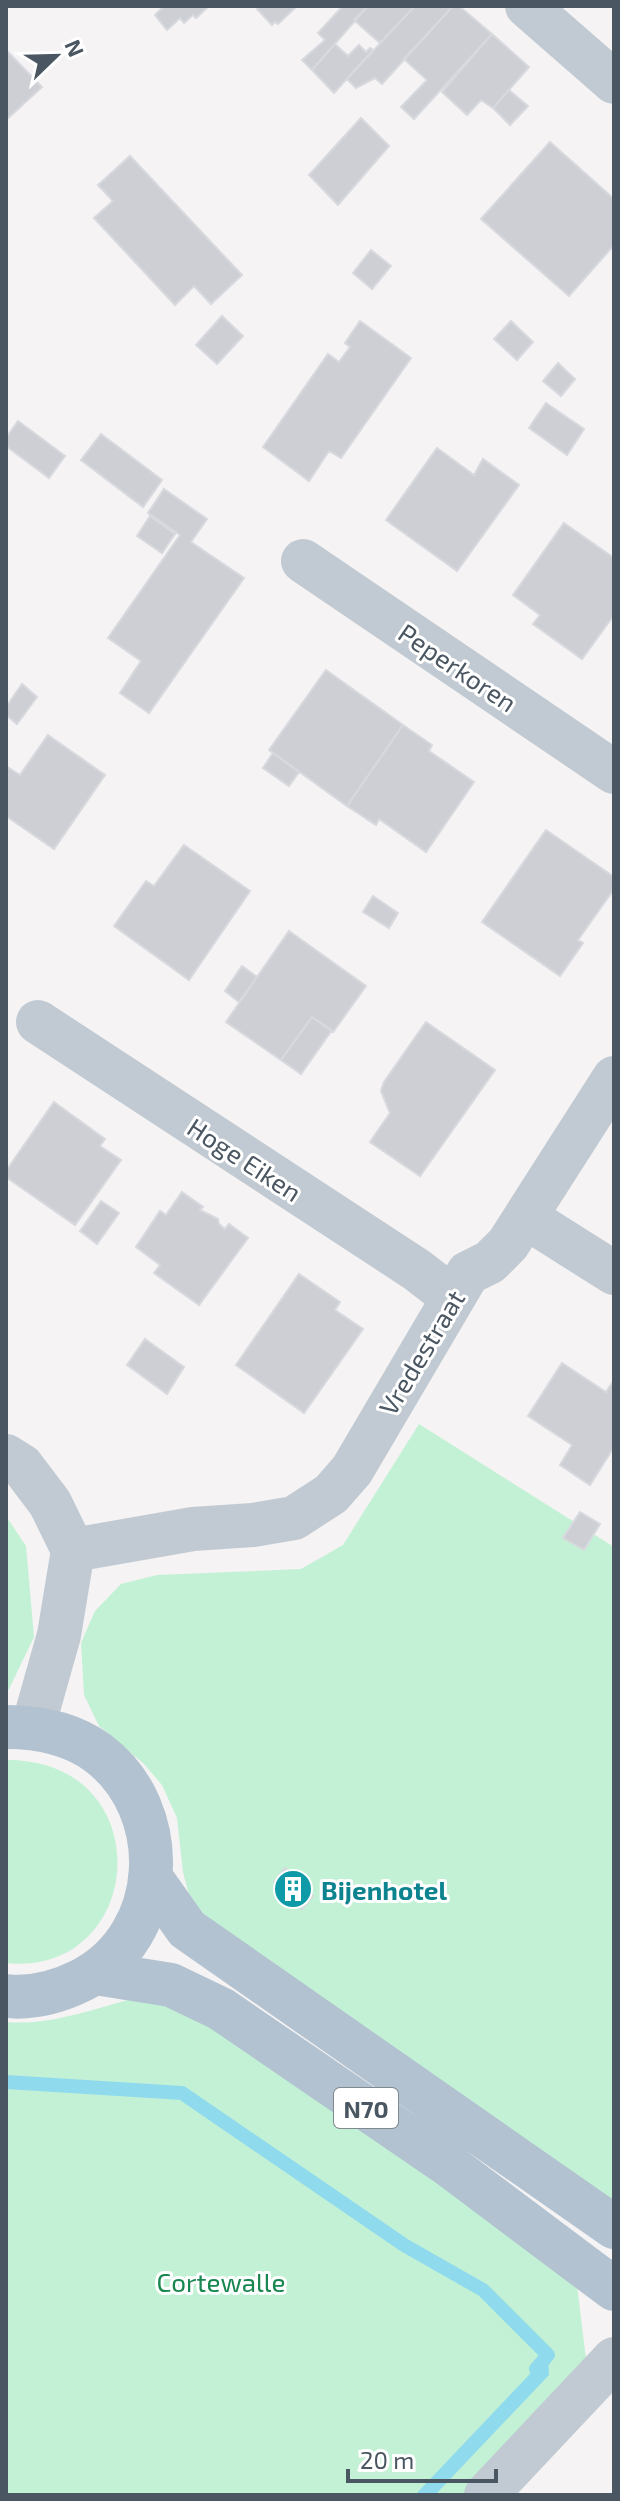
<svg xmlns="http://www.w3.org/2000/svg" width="620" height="2501" viewBox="0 0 620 2501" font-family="'Exo 2',sans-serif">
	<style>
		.green { fill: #c3f1d5 }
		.water { fill: #90daee }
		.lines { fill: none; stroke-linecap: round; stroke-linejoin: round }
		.stream { stroke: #90daee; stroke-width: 14 }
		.building { fill: #cdcfd5; stroke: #d7d9de; stroke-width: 2 }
		.minor { stroke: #c1cad2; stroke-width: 44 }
		.primary { stroke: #b3c2d1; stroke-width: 44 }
		.labels { text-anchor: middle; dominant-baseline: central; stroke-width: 6; stroke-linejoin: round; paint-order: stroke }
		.shield { fill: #fff; stroke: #808990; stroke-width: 2 }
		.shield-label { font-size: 24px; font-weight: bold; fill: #4a5661 }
		.street-label { font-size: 26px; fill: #4a5661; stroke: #fff }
		.culture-label { font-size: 26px; font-weight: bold; fill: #0d838f; stroke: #fff; text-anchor: start }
		.park-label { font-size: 26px; fill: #17864f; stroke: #fff }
	</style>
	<rect width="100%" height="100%" fill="#f5f3f3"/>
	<path class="green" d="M419 1424 614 1547V2213L264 1969 191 1903 183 1872 177 1818 162 1785 144 1764 99 1726 84 1695 81 1643 95 1611 121 1584 157 1575 301 1569 343 1545Z
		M6 1516 26 1546 34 1637 9 1689 6 1692Z
		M6 1760C162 1759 147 1977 6 1963Z
		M139 1997 211 2019 576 2277 587 2367 466 2495H6V2022C51 2026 96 2008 139 1997Z"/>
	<path class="water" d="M548 2355 549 2375 435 2495H415Z"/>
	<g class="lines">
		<path class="stream" d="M6 2082 182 2093 404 2245 483 2290 548 2355 536 2369"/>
	</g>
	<path class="building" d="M164 6H209L196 18 193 15 184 23 180 18 167 30 155 15Z
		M260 6H297L278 24 275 22 272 25 257 9Z
		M339 6H368L312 70 302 60 325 40 318 33 341 8Z
		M368 6H415L380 43 354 20Z
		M415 6H453L382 84 375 78 356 88 347 79Z
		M453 6H459L492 34 414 119 401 107 427 80 404 59Z
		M492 34 529 67 493 108 481 100 467 115 442 92Z
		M335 44 348 56 359 45 366 52 370 48 373 50 334 93 312 70Z
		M6 50 42 87 6 120Z
		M509 90 528 106 510 125 493 108Z
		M361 118 389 146 338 205 309 175Z
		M550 142 614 199V245L569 296 481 219Z
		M130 156 242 275 211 304 194 286 175 305 94 218 113 201 98 185Z
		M371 250 391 266 372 289 353 273Z
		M222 316 243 336 217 364 196 345Z
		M360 321 411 358 341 458 329 451 309 481 263 447 328 354 339 362 350 347 345 343Z
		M511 321 533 342 517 360 494 339Z
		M558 363 575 379 561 396 543 381Z
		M546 403 584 429 567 455 529 428Z
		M18 421 65 456 49 478 6 446V438Z
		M101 434 162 480 143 507 81 460Z
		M437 448 474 475 483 459 519 485 457 571 386 520Z
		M164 489 207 519 191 542 244 578 149 713 120 693 141 661 108 638 180 535 148 513Z
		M150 516 175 534 162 553 137 536Z
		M564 523 614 558V615L582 659 533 624 540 615 513 595Z
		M326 670 403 725 347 806 269 750Z
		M22 684 37 697 17 724 6 715V707Z
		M403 725 432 745 429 751 474 782 426 852 379 819 376 825 347 806Z
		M48 735 105 775 54 849 6 816V766L20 775Z
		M273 753 299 772 289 786 263 768Z
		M546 830 614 877V889L578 940 583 943 560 976 482 922Z
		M184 845 250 891 189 980 114 926 146 881 154 886Z
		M373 896 398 913 389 928 363 912Z
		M289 931 366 986 333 1032 312 1017 281 1060 226 1022Z
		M242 966 257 977 239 1002 225 991Z
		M312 1017 332 1030 301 1074 281 1060Z
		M426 1022 495 1070 420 1176 370 1142 390 1113 381 1091 384 1082Z
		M54 1102 105 1139 100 1146 121 1160 75 1225 6 1177V1171Z
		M182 1192 203 1207 200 1210 218 1219 219 1224 225 1229 229 1224 248 1238 199 1305 154 1273 160 1265 136 1247 160 1211 166 1215Z
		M101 1201 119 1213 97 1244 80 1231Z
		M299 1274 340 1302 335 1310 363 1329 304 1413 236 1365Z
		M145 1339 184 1367 167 1394 127 1365Z
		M562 1363 606 1392 614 1380V1447L590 1485 560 1465 572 1445 528 1416Z
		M580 1512 600 1524 584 1550 563 1538Z
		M285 1868 313 1896 302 1909 274 1882Z"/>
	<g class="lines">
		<path class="minor" d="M527 6 614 82
			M303 561 614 772
			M38 1022 417 1270 452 1297
			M527 1218 614 1273
			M6 1456 22 1466 50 1503 73 1550 59 1635 33 1727
			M73 1550 193 1529 253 1525 294 1518 331 1494 352 1470 468 1273 490 1262 508 1244 614 1078
			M486 2495 614 2359"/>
		<path class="primary" d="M6 1727C39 1727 71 1733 98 1753 174 1810 168 1936 82 1980 58 1992 34 1999 6 1996
			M151 1878 187 1929 614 2227
			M96 1973 171 1985 221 2009 446 2163 614 2289"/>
	</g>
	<defs>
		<g id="building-disc" transform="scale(2)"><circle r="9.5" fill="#0f9aa8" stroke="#fff"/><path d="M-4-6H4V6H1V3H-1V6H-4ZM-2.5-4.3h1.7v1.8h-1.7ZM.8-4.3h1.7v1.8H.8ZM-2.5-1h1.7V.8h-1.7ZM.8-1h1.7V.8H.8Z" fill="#fff"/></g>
	</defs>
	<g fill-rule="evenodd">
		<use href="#building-disc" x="293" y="1889"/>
	</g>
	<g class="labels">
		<rect class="shield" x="334" y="2088" width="64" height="40" rx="6"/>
		<g class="shield-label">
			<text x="366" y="2108">N70</text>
		</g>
		<g class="street-label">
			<text transform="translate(458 667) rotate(34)">Peperkoren</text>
			<text transform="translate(245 1159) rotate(33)">Hoge Eiken</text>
			<text transform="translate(421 1352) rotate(-59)">Vredestraat</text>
		</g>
		<g class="culture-label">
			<text x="321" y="1889">Bijenhotel</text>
		</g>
		<g class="park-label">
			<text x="221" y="2281">Cortewalle</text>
		</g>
	</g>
	<rect width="620" height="2501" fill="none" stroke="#4a5661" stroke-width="16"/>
	<g transform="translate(56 56) rotate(67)" stroke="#ffffff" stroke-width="6" paint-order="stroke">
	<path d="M0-6L14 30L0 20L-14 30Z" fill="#4a5661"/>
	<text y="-12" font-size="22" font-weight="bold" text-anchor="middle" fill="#4a5661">N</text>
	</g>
	<path d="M348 2469v12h148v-12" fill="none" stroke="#4a5661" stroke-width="4"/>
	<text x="360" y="2469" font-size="24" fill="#4a5661" stroke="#ffffff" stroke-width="6" paint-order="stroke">20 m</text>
</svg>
